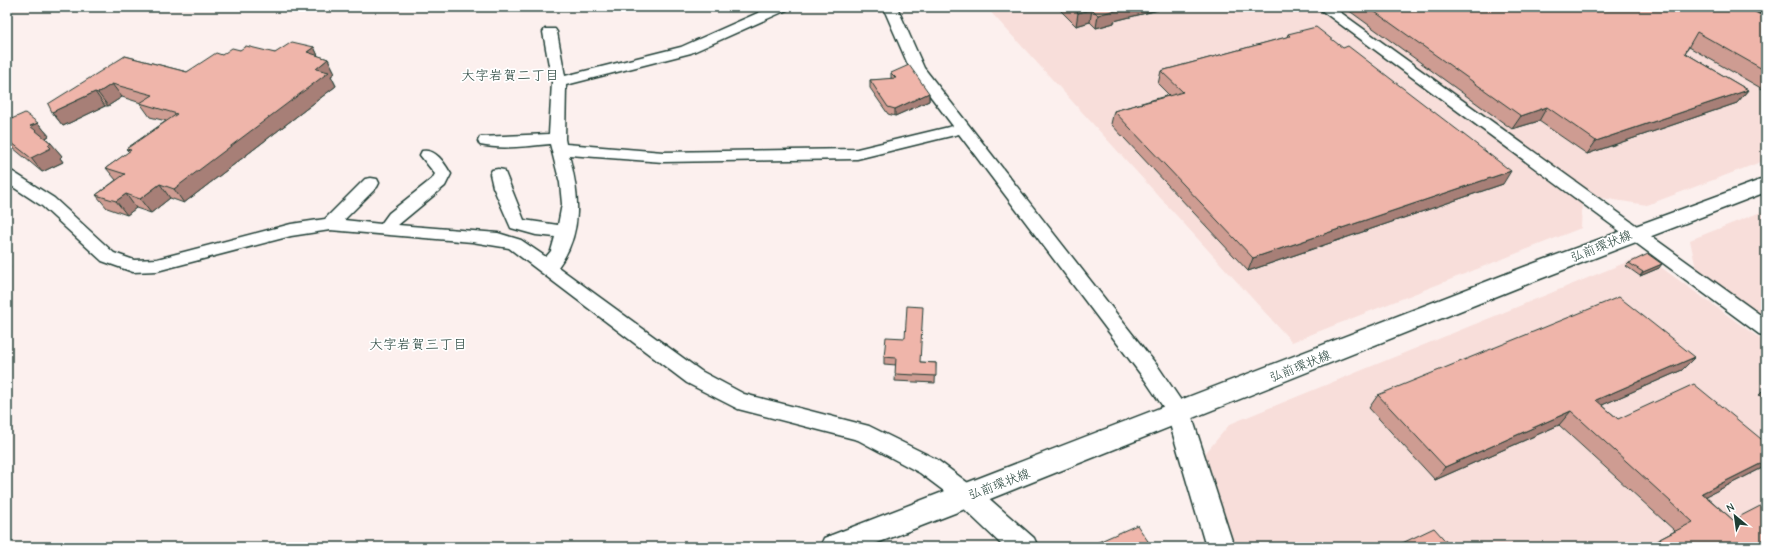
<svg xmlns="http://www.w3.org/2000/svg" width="1773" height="554" viewBox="0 0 1773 554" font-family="'Comic Neue','Klee One',sans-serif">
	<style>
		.built { fill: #f8deda }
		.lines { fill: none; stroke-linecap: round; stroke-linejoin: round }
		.street-casing { stroke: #1f3d34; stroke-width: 3 }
		.secondary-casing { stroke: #1f3d34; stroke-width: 3 }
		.primary-casing { stroke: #1f3d34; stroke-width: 3 }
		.street { fill: #fff; fill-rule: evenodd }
		.secondary { fill: #fff; fill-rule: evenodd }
		.primary { fill: #fff; fill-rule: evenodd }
		.wall { fill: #ce9c92; stroke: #1f3d34 }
		.shaded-wall { fill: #a77f77; stroke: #1f3d34 }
		.building { fill: #efb5aa; stroke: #1f3d34 }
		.labels { text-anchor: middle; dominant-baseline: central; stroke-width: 3.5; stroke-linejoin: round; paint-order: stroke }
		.street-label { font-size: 13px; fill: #1f3d34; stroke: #fff }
		.neighbourhood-label { font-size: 14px; fill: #1f3d34; stroke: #fff }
	</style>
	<rect width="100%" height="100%" fill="#fcf0ee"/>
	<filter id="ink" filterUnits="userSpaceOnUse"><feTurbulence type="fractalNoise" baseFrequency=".025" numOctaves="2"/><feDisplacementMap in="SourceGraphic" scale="8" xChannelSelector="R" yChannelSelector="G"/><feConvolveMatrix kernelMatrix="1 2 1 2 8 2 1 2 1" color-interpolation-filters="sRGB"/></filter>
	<g filter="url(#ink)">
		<path class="built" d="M986 7H1315L1582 203 1581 228 1292 342Z
			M1334 7H1766V160L1647 205 1595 197Z
			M1766 210V319L1696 269 1690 240Z
			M1644 255 1766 343V547H1235L1203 456 1230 424Z"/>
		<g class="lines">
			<g class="street-casing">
				<path id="street" d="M771 7H789L787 10 691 53 566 85 565 139 566 144 663 152 857 149 953 126 910 69 883 7H897L924 68 1159 368 1186 408 1189 414 1186 420 1179 422 1172 420 1145 380 959 134 857 159 663 162 569 155C579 193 584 233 558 267L701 371 744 394 869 426 936 459 976 489 979 496 976 503 968 506 960 503 920 473 858 440 738 409 687 383 509 248 472 242 330 230 291 236 157 271 133 272 102 261 42 206 7 183V171L13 172 54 198 114 253 134 260 157 259 291 224 325 219 365 179 371 178 377 179 379 183 377 187 344 220 381 224 389 213 432 179 435 174 420 155 422 151C436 148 445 164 451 174L445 186 398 225 498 233 521 240 546 257 551 251 555 237 536 235 511 228 493 187 490 174 492 170 498 169 504 170 524 220 558 225 562 204 560 183 550 144C528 146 502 150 480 145L478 141 480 137 549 134 552 82 543 32 545 29H555L557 32 565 76 681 47Z
					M1317 7H1333L1766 319V336L1759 334Z"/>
			</g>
			<g class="secondary-casing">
				<path id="secondary" d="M1179 404 1188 407 1191 414 1234 547H1206L1167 414 1170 407Z
					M968 484 977 488 1034 538 1038 547H1004L959 504 955 496 959 488Z"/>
			</g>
			<g class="primary-casing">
				<path id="primary" d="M1766 178V192L1540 279 960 511 867 547H820L824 538 1524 267Z"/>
			</g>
			<use href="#street" class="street"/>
			<use href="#secondary" class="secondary"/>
			<use href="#primary" class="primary"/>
		</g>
		<path class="wall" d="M1057 7H1159L1158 10 1114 21V23L1096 28 1090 22 1076 26Z
			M1344 7H1766L1761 13 1758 14 1766 18V91L1689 47 1685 53 1748 90 1737 103 1587 154 1539 121 1512 129Z
			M1288 34 1503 184 1248 271 1111 124 1114 111 1169 95 1158 84 1161 71 1287 37Z
			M314 47 318 56 328 59 335 73 331 76 336 86 184 203 170 198 151 213 136 208 127 215 107 208 96 195 116 180 106 168 129 152 126 149 166 121 150 117 140 103H141L122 97 108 106H105L63 126 52 112 125 56 187 72 222 55 240 50 275 53Z
			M891 73 929 93V101L895 116 888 114 870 88V80L891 79Z
			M7 121 38 123 49 136 46 138 62 156 60 158 63 162 42 172 7 143Z
			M1629 263 1659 268 1640 276 1626 266Z
			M905 338 920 362 936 363 935 383 895 381 896 365 884 364V357Z
			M1682 370 1602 405 1618 419 1764 467 1706 496 1733 520 1766 547H1650L1660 539 1675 531 1559 425 1435 480 1369 408 1378 395Z
			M1766 388V400L1759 395Z"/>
		<path class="shaded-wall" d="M1121 7H1159L1158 10 1114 21V23L1096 28 1098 15 1114 9Z
			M1746 7H1766L1761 13 1737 21Z
			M1092 9 1090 22 1076 26 1078 13Z
			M314 47 320 60 307 52Z
			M328 59 335 73 331 76 336 86 184 203 174 189 316 69Z
			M112 84 122 97 108 106 98 93Z
			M1748 90 1737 103 1587 154 1596 141Z
			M95 92 105 106 63 126 52 112Z
			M929 93V101L895 116V109Z
			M1547 107 1539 121 1512 129 1521 116Z
			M38 123 49 136 42 140 30 126Z
			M51 143 62 156 60 158 63 162 42 172 31 158 48 145Z
			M1511 171 1503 184 1248 271 1253 258Z
			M160 184 170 198 151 213 140 199Z
			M126 194 136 208 127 215 116 201Z
			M7 263 10 267 7 277Z
			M1662 264 1659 268 1640 276 1643 272Z
			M1695 357 1682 370 1584 413 1596 400Z
			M1571 411 1559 425 1435 480 1445 467Z
			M1766 461V466L1764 467 1687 506 1702 493Z"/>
		<path class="building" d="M1072 7H1121L1114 9 1116 10 1098 15 1092 9 1078 13Z
			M1368 7H1748H1746L1766 18V71L1697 32 1685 53 1748 90 1596 141 1547 107 1521 116Z
			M1316 27 1343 48 1348 46 1511 171 1253 258 1114 111 1183 92 1161 71 1290 36 1288 34Z
			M292 42 314 47 307 52 328 59 316 69 329 72 174 189 160 184 140 199 126 194 116 201 96 195 125 174 106 168 131 150 126 149 177 114 140 103 153 95 112 84 98 93 95 92 52 112 48 104 125 56 187 72 216 53 222 55 232 48 240 50 246 46 275 53Z
			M909 65 929 93 895 109 888 107 870 80 896 78 891 73Z
			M25 113 38 123 30 126 51 143 48 145 51 148 31 158 7 139V121Z
			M1648 254 1662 264 1643 272 1629 263Z
			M1619 297 1695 357 1596 400 1618 419 1694 384 1766 443V461L1702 493 1733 520 1766 503V547H1668L1660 539 1693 522 1571 411 1445 467 1378 395Z
			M907 306 923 307 920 362 936 363V376L895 374 896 358 884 357 886 337 905 338Z
			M1137 525 1152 547H1087Z
			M1434 528 1451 547H1394Z
			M1461 545 1463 547H1457Z"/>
	</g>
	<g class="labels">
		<g class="street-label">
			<text transform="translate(1601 246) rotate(-22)">弘前環状線</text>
			<text transform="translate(1300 366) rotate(-22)">弘前環状線</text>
			<text transform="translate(999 484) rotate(-21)">弘前環状線</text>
		</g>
		<g class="neighbourhood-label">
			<text x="510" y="75">大字岩賀二丁目</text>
			<text x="418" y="344">大字岩賀三丁目</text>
		</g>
	</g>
	<rect width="1773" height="554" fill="none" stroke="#fff" stroke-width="24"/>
	<rect x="12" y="12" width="1749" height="530" fill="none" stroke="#1f3d34" stroke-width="1.5" filter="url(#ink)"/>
	<g transform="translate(1735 516) rotate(331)" stroke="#ffffff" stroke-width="3" paint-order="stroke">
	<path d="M0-3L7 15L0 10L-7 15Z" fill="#1f3d34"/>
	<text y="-6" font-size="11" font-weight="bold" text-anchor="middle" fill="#1f3d34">N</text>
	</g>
</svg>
